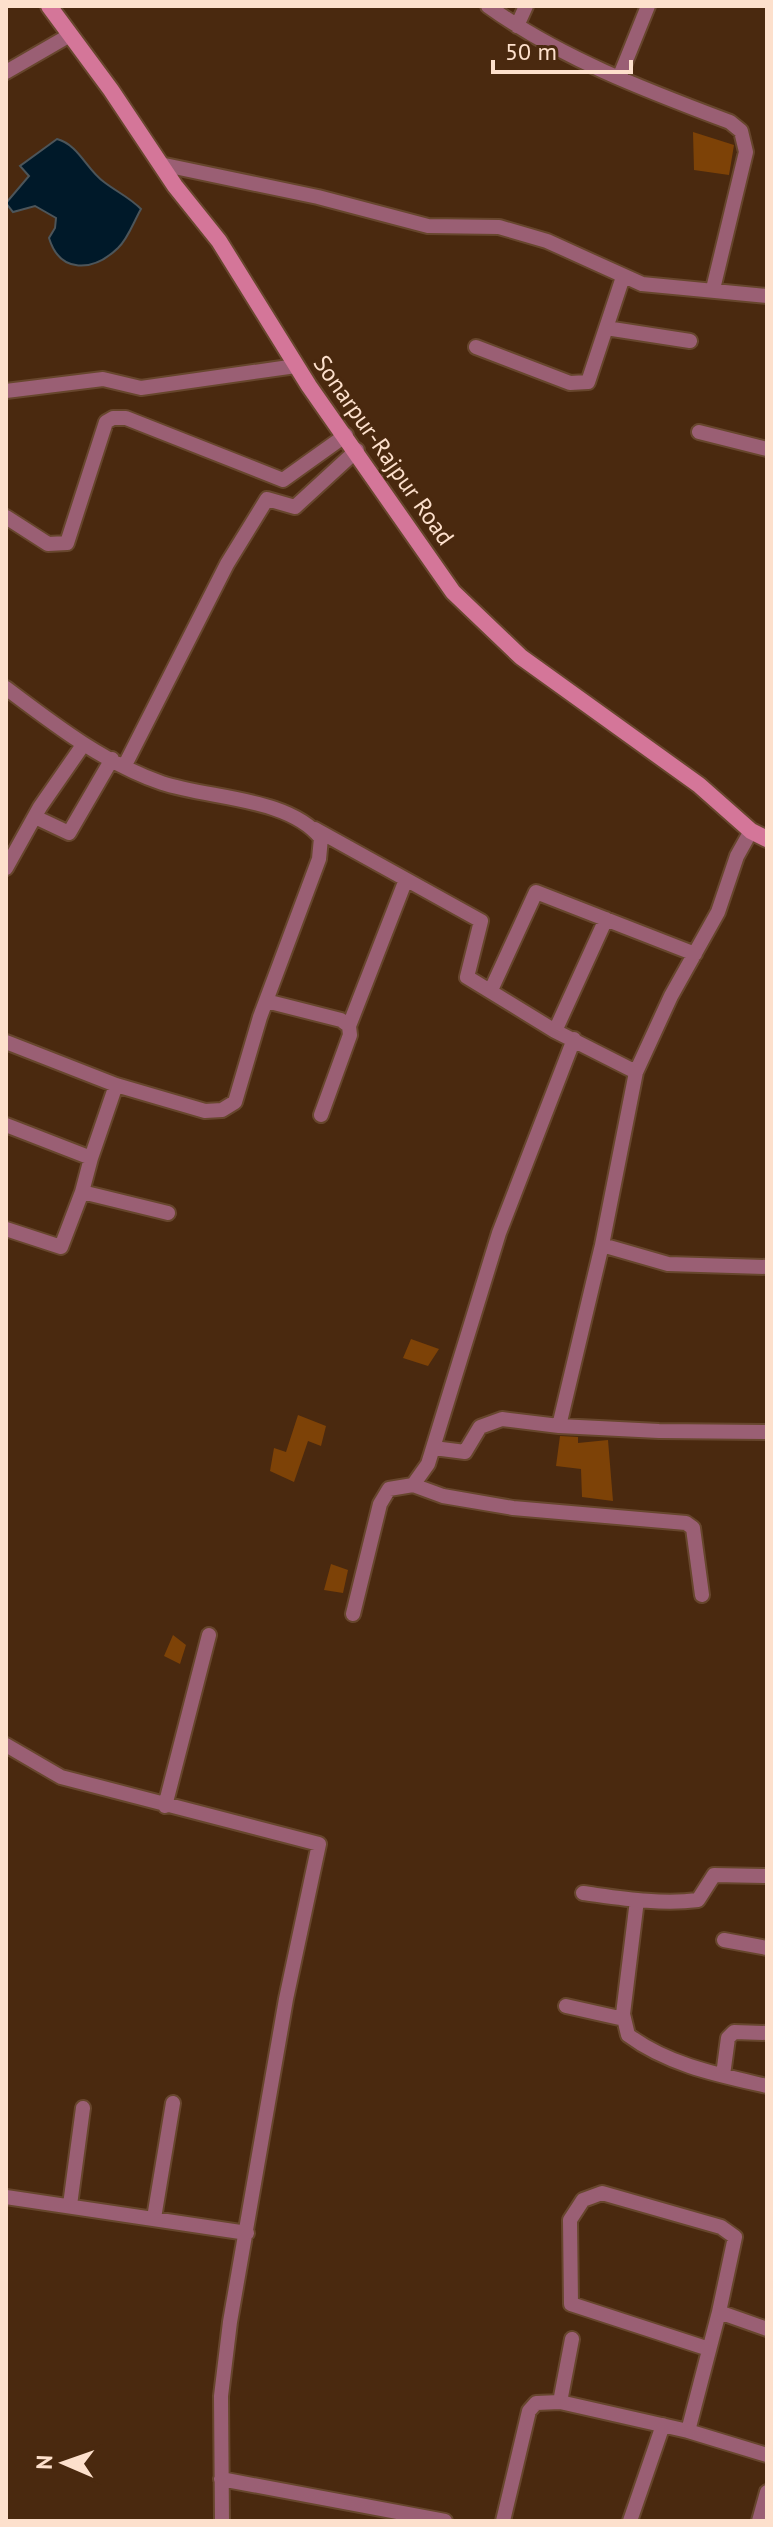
<svg xmlns="http://www.w3.org/2000/svg" width="773" height="2527" viewBox="0 0 773 2527" font-family="'PT Sans',sans-serif">
	<style>
		.water { fill: #001929; stroke: #4c555a; stroke-width: 2 }
		.building { fill: #7d4207 }
		.lines { fill: none; stroke-linecap: round; stroke-linejoin: round }
		.street-casing { stroke: #67462d; stroke-width: 18 }
		.secondary-casing { stroke: #67462d; stroke-width: 20 }
		.street { stroke: #9a5f74; stroke-width: 14 }
		.secondary { stroke: #d47699; stroke-width: 16 }
		.labels { text-anchor: middle; dominant-baseline: central; stroke-width: 6; stroke-linejoin: round; paint-order: stroke }
		.street-label { font-size: 24px; fill: #fde0cc; stroke: #4a290f }
	</style>
	<rect width="100%" height="100%" fill="#4a290f"/>
	<path class="water" d="M57 139C79 145 86 169 104 182 117 192 129 197 141 209 134 221 128 239 118 248 93 272 60 274 49 238L55 228 56 218 35 206 13 212 6 203 29 176 20 166Z"/>
	<path class="building" d="M693 132 734 145 729 175 694 170Z
		M411 1339 439 1349 428 1366 403 1358Z
		M298 1415 326 1426 321 1446 308 1441 294 1482 270 1471 274 1448 286 1452Z
		M560 1436 578 1437V1443L608 1440 613 1501 582 1497 581 1469 556 1466Z
		M331 1564 348 1570 343 1593 324 1590Z
		M173 1635 186 1645 180 1664 164 1656Z"/>
	<g class="lines">
		<g class="street-casing">
			<path id="street" d="M488 6C560 58 648 91 730 122L741 131 746 152 713 289
				M517 26 526 6
				M6 72 70 35
				M619 78 648 6
				M160 164 318 197 428 226 499 227 547 241 642 284 767 296
				M606 328 690 341
				M476 347 570 383 588 382 623 277
				M6 391 103 379 141 388 296 366
				M699 432 767 449
				M6 517 48 544 67 543 106 422 113 418H126L283 480 346 435
				M6 688C55 725 104 763 162 783 210 799 288 797 321 838L319 859 260 1017 235 1102 222 1110 205 1111 116 1085 6 1042
				M125 765 227 564 267 499 295 507 357 450
				M35 817 69 833 112 759
				M315 829 481 921 467 977 555 1031
				M6 868 40 807 83 745
				M606 919 555 1031 636 1072
				M491 990 536 892 695 954
				M266 1001 341 1020 349 1026 350 1035 321 1115
				M349 1026 405 882
				M6 1125 91 1158 116 1085
				M91 1158 82 1192 168 1213
				M6 1229 61 1247 82 1192
				M602 1245 668 1264 767 1267
				M559 1426 602 1245 636 1072 671 996 718 912 737 856 751 831
				M434 1448 465 1452 480 1427 502 1419 559 1426 659 1431 767 1432
				M413 1485 443 1496 513 1508 686 1523 693 1528 702 1595
				M353 1614 380 1504 389 1489 413 1485 428 1464 499 1233 574 1039
				M6 1745 61 1777 319 1844 286 1999 230 2322 221 2396 222 2521
				M165 1806 209 1635
				M583 1893C620 1898 660 1905 698 1900L714 1875 767 1876
				M637 1900 623 2014 628 2035C668 2065 719 2075 767 2086
				M724 1940 767 1948
				M566 2006 624 2019
				M723 2075 728 2038 734 2032 767 2033
				M6 2197 247 2233
				M70 2205 83 2108
				M154 2218 173 2103
				M572 2339 560 2402 688 2431 767 2455
				M709 2349 571 2304 570 2220 583 2200 602 2193 721 2227 735 2237 719 2312 767 2329
				M688 2431 719 2312
				M221 2479 445 2521
				M503 2521 529 2411 536 2403 560 2402
				M630 2521 663 2425
				M759 2521 767 2492"/>
		</g>
		<g class="secondary-casing">
			<path id="secondary" d="M49 6 111 90 175 186 219 241 309 386 453 592 521 657 699 785 751 831 767 839"/>
		</g>
		<use href="#street" class="street"/>
		<use href="#secondary" class="secondary"/>
	</g>
	<g class="labels">
		<g class="street-label">
			<text transform="translate(384 450) rotate(55)">Sonarpur-Rajpur Road</text>
		</g>
	</g>
	<rect width="773" height="2527" fill="none" stroke="#fde0cc" stroke-width="16"/>
	<g transform="translate(64 2463) rotate(272)" stroke="#4a290f" stroke-width="6" paint-order="stroke">
	<path d="M0-6L14 30L0 20L-14 30Z" fill="#fde0cc"/>
	<text y="-12" font-size="22" font-weight="bold" text-anchor="middle" fill="#fde0cc">N</text>
	</g>
	<path d="M493 60v12h138v-12" fill="none" stroke="#fde0cc" stroke-width="4"/>
	<text x="505" y="60" font-size="24" fill="#fde0cc" stroke="#4a290f" stroke-width="6" paint-order="stroke">50 m</text>
</svg>
